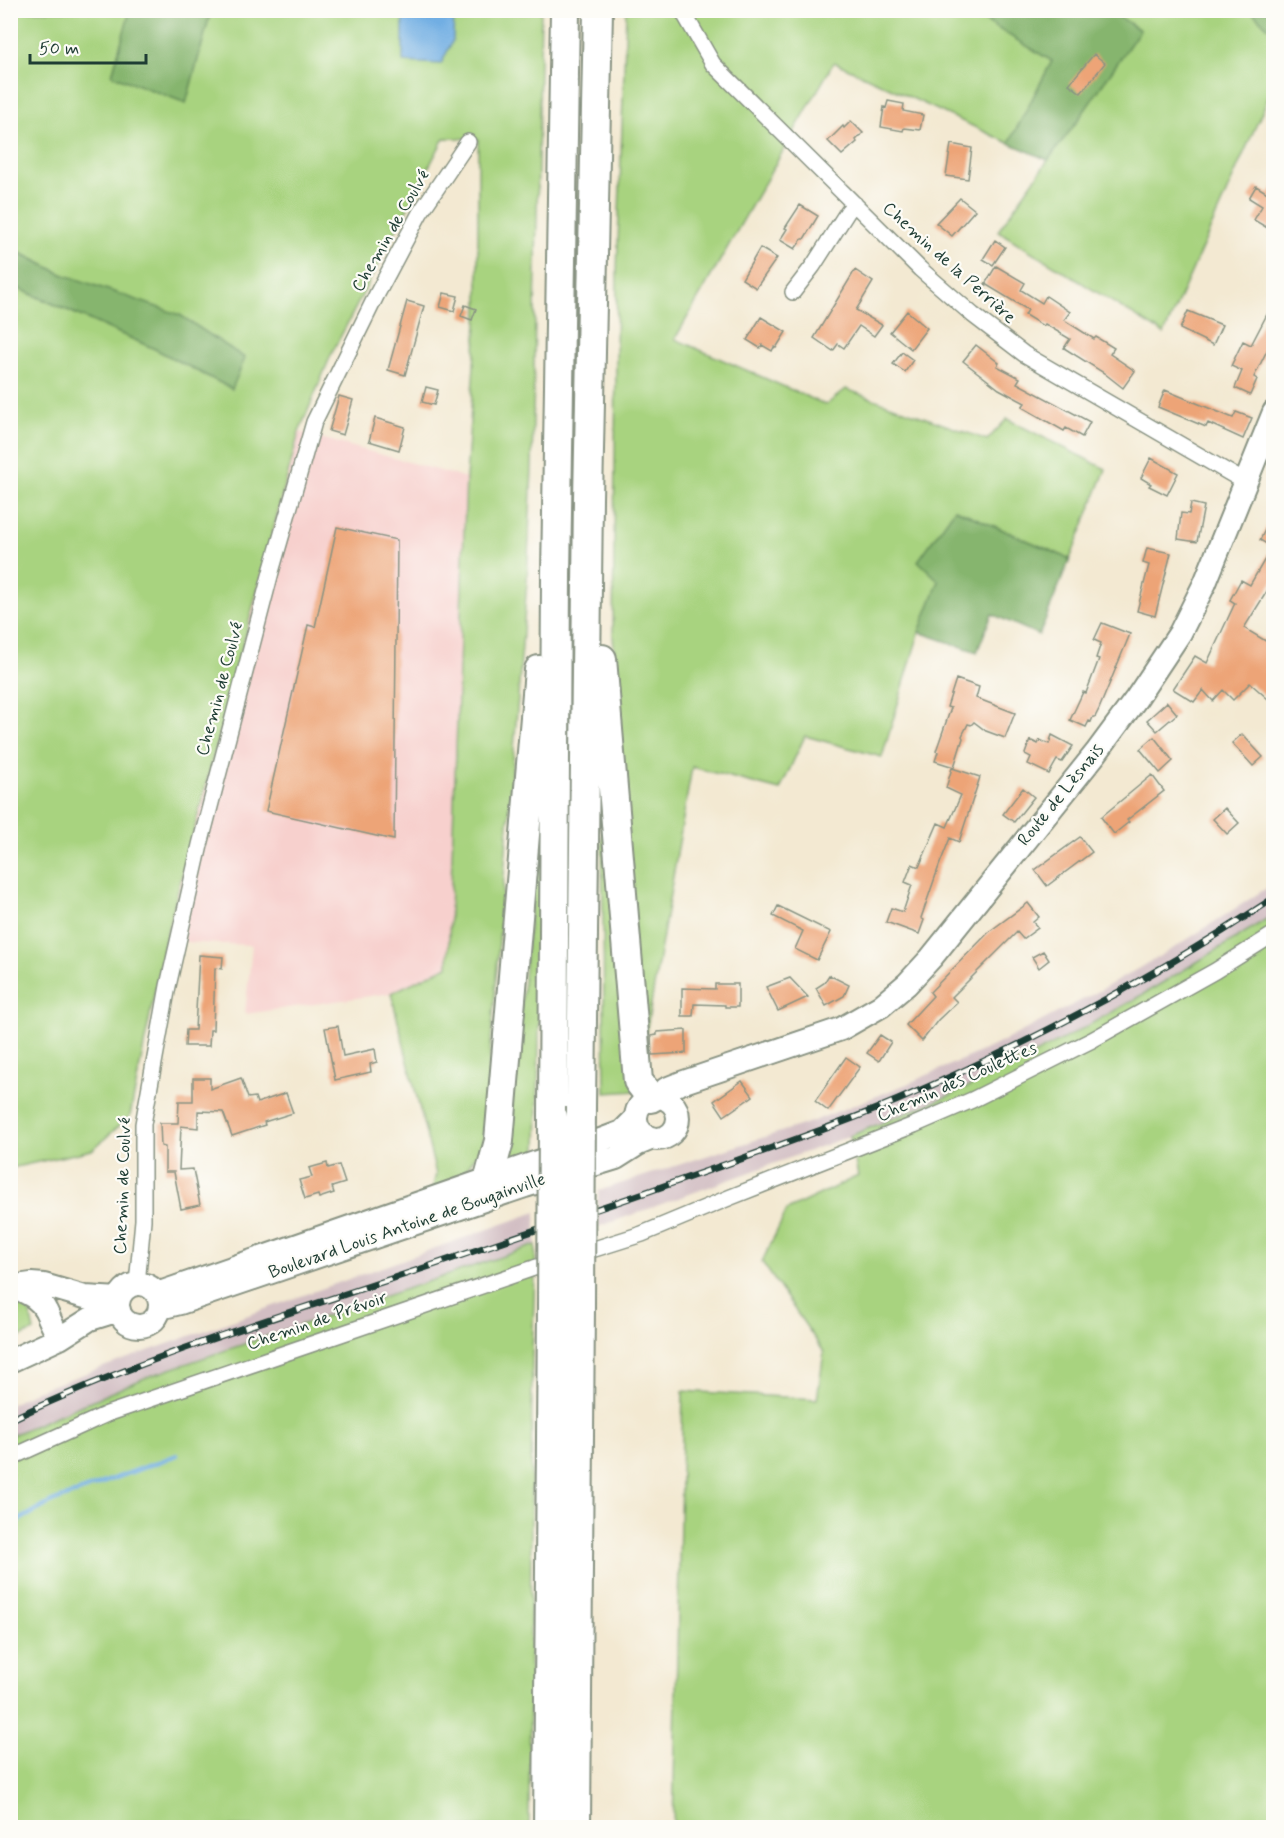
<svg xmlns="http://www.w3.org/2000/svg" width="1284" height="1838" viewBox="0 0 1284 1838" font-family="Mynerve,sans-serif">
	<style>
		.built { fill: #f7d0cd }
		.industrial { fill: #d2bec3 }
		.green { fill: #a8d37f; stroke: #64885a; stroke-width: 1.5 }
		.forest { fill: #86b56e; stroke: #527951; stroke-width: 1.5 }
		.water { fill: #71aee3; stroke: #48768c; stroke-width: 1.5 }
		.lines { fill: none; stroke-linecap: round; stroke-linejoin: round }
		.stream { stroke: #71aee3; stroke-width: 4.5 }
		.building { fill: #eda477 }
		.street-casing { stroke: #899383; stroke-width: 18 }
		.secondary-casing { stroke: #899383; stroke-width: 26 }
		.highway-casing { stroke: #899383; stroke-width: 32 }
		.street { stroke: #fff; stroke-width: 15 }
		.secondary { stroke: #fff; stroke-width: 22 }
		.highway { stroke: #fff; stroke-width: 28 }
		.rail-casing { stroke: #1f3d34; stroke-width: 7 }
		.rail { stroke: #fdfcf7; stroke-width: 4.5; stroke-dasharray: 14; stroke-linecap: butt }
		.highway-bridge-casing { stroke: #899383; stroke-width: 32; stroke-linecap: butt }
		.highway-bridge { stroke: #fff; stroke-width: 28 }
		.labels { text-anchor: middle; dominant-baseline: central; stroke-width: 4.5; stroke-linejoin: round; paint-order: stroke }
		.street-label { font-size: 18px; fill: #1f3d34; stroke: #fdfcf7 }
	</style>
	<rect width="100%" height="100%" fill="#fdfcf7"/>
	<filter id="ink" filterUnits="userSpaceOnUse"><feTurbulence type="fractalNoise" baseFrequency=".0167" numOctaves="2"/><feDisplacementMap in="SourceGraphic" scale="12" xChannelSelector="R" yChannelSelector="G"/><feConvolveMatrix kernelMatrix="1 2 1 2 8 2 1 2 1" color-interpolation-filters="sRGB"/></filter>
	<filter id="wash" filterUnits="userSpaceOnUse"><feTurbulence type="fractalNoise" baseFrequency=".008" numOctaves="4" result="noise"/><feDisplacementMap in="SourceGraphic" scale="24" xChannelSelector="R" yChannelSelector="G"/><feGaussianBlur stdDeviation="1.35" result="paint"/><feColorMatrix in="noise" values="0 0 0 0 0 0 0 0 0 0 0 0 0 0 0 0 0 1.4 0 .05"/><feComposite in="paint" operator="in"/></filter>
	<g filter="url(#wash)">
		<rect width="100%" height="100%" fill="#f3e9d2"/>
		<path class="built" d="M299 432 466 478 448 967 391 993 245 1014 252 945 200 943 165 940Z"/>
		<path class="industrial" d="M1273 884V915L1173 978 1070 1035 963 1089 850 1136 598 1227V1191L811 1122 907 1084 1000 1043 1099 991 1174 948Z
			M536 1212V1245L147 1376 11 1436V1404L36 1391Z"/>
		<path class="green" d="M11 11H130L112 75 186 103 211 11H541L532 467 527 582 483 1145 461 1177 432 1190 436 1174 391 993 448 966 466 478 478 309V139L444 138 331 355 299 432 165 940 130 1116 92 1150 11 1168 10 285 155 349 232 389 62 274 11 248Z
			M626 11H969L1052 61 1009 143 834 62 675 339 826 405 846 389 987 440 1007 419 1106 469 1070 559 955 509 939 581 919 633 882 757 805 736 780 790 692 767 636 1091 605 1093 602 839 620 739 613 635 617 272Z
			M1110 11H1251L1273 32V87L1164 334 998 231 1140 30Z
			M543 779 537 1156 519 1162 507 1155Z
			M1273 915V1827L673 1828 683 1391 817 1399 824 1352 762 1262 787 1210 858 1176 850 1136C888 1120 927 1106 964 1089 1071 1039 1173 978 1273 915Z
			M536 1245 532 1357 529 1827H11L10 1436 147 1377Z
			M11 1295 26 1296 34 1331 11 1341Z"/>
		<path class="forest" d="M130 11H211L186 103 112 75Z
			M969 11H1110L1140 30 1076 123 1048 160 1009 143 1052 61Z
			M1251 11H1273V32Z
			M10 248 62 274 180 315 245 358 232 389 155 349 11 285Z
			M955 509 1070 559 1039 635 992 614 977 652 919 632 939 581 918 561Z"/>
		<path class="water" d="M403 11H454L453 40 441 64 403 62Z"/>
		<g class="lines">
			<path class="stream" d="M10 1525 52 1502 177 1455"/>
		</g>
		<g id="blocks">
			<path class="building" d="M1094 54 1105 63 1081 93 1069 84Z
				M888 101 904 104 903 111 923 115 920 130 904 128 903 131 881 127 884 107 886 108Z
				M851 121 863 133 856 140 857 142 842 155 828 141 843 126 844 128Z
				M951 144 972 148 968 179 946 176Z
				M1256 186 1269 194 1274 186V222L1269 229 1254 220 1262 206 1249 198Z
				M960 198 975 210 952 236 936 223Z
				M800 205 818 216 804 239H802L795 249 780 240 787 229 785 228Z
				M995 240 1005 247 993 265 983 259Z
				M760 248 777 258 756 288 742 279Z
				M996 266 1025 283 1021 290 1042 303 1046 296 1070 312 1064 320 1094 339 1096 337 1114 348 1110 354 1135 371 1123 388 1104 373 1064 348 1070 339 1045 324 1043 326 1025 315 1028 310 985 284Z
				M855 270 873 282 856 310 882 325 874 336 859 326 844 348 838 344 833 351 814 338Z
				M444 293 458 296 454 311 440 307Z
				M407 301 424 306 405 375 388 370Z
				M1274 301V336L1254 377 1257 379 1250 395 1235 388 1242 371 1231 366 1243 341 1251 345Z
				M465 305 476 309 472 320 461 316Z
				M907 311 927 328 911 349 890 332Z
				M1188 311 1222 325 1213 345 1180 329Z
				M761 317 786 332 776 348 774 347 772 351 762 345 760 348 747 340Z
				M976 345 999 363 997 366 1020 378 1017 383 1090 422 1082 437 1066 428 1064 431 1022 407 1025 403 999 389 963 361Z
				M902 352 913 360 905 372 893 364Z
				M426 387 438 390 434 405 422 402Z
				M1165 390 1233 418 1236 412 1252 418 1243 439 1208 423 1206 427 1158 407Z
				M339 396 353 400 343 435 329 431Z
				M375 418 405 427 399 450 369 441Z
				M1151 458 1178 473 1167 495 1149 486 1151 484 1141 478Z
				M1191 503 1204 506 1197 542 1178 539 1181 513 1189 514Z
				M1274 512V580L1244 628 1274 646V693L1268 699 1250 683 1233 700 1223 690 1213 701 1203 690 1194 702 1173 689 1195 656 1207 663 1235 603 1230 600 1241 580 1250 585 1272 547 1260 540Z
				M337 527 397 540 394 840 266 811 308 625 315 627Z
				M1147 548 1171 553 1155 616 1137 611 1149 565 1143 563Z
				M1102 623 1130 634 1099 709 1095 717H1093L1091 722 1089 721 1086 727 1070 720 1083 692 1086 693 1099 659 1096 658 1101 643 1094 640Z
				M956 679 979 687 976 698 1015 713 1005 738 986 731 974 722 971 725 968 724 962 736 963 738 954 767 935 761 938 752 936 751 951 708 947 707Z
				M1167 702 1177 714 1157 731 1147 720Z
				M1242 734 1263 757 1253 766 1232 743Z
				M1052 735 1073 746 1062 762 1057 760 1049 774 1028 764 1031 757 1025 754 1030 740 1038 744 1040 740 1049 744Z
				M1154 737 1173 761 1160 773 1140 749Z
				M952 768 980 777 959 842 950 838 939 866 921 918 924 920 919 934 886 922 891 908 903 912 912 885 905 882 912 864 919 867 938 823 947 827 961 795 946 788Z
				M1152 775 1164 791 1127 820 1129 822 1114 834 1101 817Z
				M1023 788 1034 797 1014 822 1003 814Z
				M1225 808 1239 823 1227 834 1213 819Z
				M1080 837 1092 852 1047 886 1035 870Z
				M1028 903 1039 917 1033 922 1038 928 1023 939 1017 932 952 997 957 1002 938 1020 922 1041 906 1025 933 996 930 992 990 931Z
				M778 906 831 932 817 960 795 949 803 931 773 916Z
				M1043 951 1049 960 1039 968 1032 957Z
				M199 955 223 957 222 969 215 968 213 1030H210L209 1046H185L186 1030H195Z
				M829 975 849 985 844 996 826 1006 816 988 824 983Z
				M790 978 808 997 778 1011 766 987Z
				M715 984H738V1007H725V1005L694 1004 693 1016H682V988L715 989Z
				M338 1026 343 1056 375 1049 377 1062 370 1064 371 1072 335 1080 325 1028Z
				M686 1030V1053L652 1055 651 1036 657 1035V1032Z
				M880 1035 891 1042 879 1061 867 1053Z
				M846 1057 860 1067 828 1111 815 1101Z
				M193 1078H210V1089L241 1078 248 1098 255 1097 257 1103 286 1093 293 1113 264 1122 265 1125 232 1136 223 1112 198 1111V1128L181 1126 179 1170 193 1169 200 1205 181 1209 174 1172H165V1147L161 1146 160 1123H178L179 1101H193Z
				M742 1081 753 1096 724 1116 714 1101Z
				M327 1163 328 1168 339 1165 345 1183 332 1187 334 1193 319 1198 318 1195 305 1199 299 1180 312 1177 309 1168Z"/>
		</g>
	</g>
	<g filter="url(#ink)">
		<use href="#blocks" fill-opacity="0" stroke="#899383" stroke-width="1.5"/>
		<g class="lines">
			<g class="street-casing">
				<path id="street" d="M682 10 713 64 920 269 973 315 1024 354 1245 482
					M793 292 813 266 848 211 855 204
					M137 1284 143 1220V1124L168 986 200 845 271 572 314 422 377 294 420 213 468 142
					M10 1458 107 1414 534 1268 642 1234 731 1197 914 1125 972 1100 1092 1040 1215 971 1274 934"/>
			</g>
			<g class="secondary-casing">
				<path id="secondary" d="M636 1118a21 21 0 1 1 42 0a21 21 0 1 1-42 0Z
					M658 1097 666 1089 681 1083 841 1029 881 1006 907 984 931 958 1096 753 1136 699 1180 633 1205 583 1274 412
					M118 1305a21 21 0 1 1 42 0a21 21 0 1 1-42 0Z
					M10 1287 31 1284 44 1285 85 1297 119 1299
					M15 1287C27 1293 40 1298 46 1311 51 1321 53 1329 60 1338
					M157 1294 598 1141 622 1132 635 1119
					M160 1308 180 1303 525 1186 616 1158 638 1144 650 1139
					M10 1361 60 1338 90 1319 119 1310"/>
			</g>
			<g class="highway-casing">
				<path id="highway" d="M602 659 638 1081 651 1098
					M581 1107 588 499 598 10
					M553 1117 556 575 565 10
					M489 1178 499 1141 539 670
					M548 1828 552 1308
					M576 1828 580 1306"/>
			</g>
			<use href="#street" class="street"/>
			<use href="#secondary" class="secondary"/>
			<use href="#highway" class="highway"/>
			<g class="rail-casing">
				<path id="rail" d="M10 1420C145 1356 290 1313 430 1266 522 1235 613 1204 704 1172 769 1149 834 1127 898 1100 1029 1044 1155 977 1274 898"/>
			</g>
			<use href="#rail" class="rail"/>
			<g class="highway-bridge-casing">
				<path id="highway-bridge" d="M580 1306 581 1107
					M552 1308 553 1117"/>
			</g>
			<use href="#highway-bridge" class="highway-bridge"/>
		</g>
	</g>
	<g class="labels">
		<g class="street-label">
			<text transform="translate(391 231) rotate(-60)">Chemin de Coulvé</text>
			<text transform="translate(949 263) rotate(42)">Chemin de la Perrière</text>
			<text transform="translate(220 689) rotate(-75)">Chemin de Coulvé</text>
			<text transform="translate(1061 795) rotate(-51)">Route de Lèsnais</text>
			<text transform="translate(957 1082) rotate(-24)">Chemin des Coulettes</text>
			<text transform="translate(123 1186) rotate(-88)">Chemin de Coulvé</text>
			<text transform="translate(407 1226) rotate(-19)">Boulevard Louis Antoine de Bougainville</text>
			<text transform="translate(317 1321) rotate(-19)">Chemin de Prévoir</text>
		</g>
	</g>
	<rect width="1284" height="1838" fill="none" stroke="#fdfcf7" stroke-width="36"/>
	<path d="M30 54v9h116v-9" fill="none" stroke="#1f3d34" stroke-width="3"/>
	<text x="39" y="54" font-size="18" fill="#1f3d34" stroke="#fdfcf7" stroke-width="4.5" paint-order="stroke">50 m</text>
</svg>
